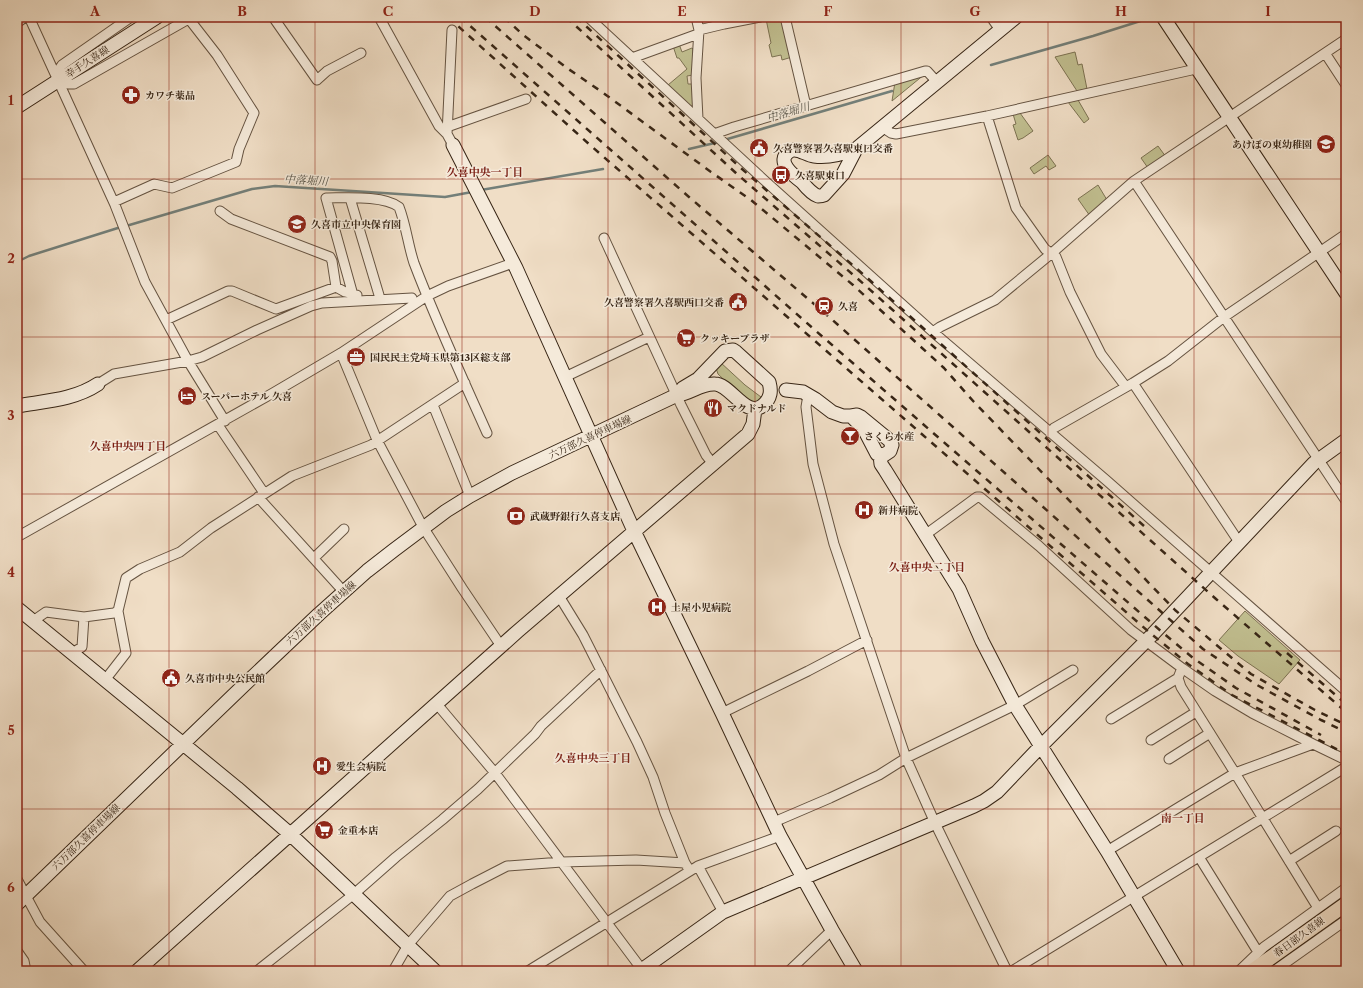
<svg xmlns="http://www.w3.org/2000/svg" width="1363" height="988" viewBox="0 0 1363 988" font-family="'Libre Caslon Text','Noto Serif JP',serif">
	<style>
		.green { fill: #c1bf90; stroke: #7c7252 }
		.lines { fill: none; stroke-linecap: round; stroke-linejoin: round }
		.stream { stroke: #737f79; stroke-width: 2.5 }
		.street-casing { stroke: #655341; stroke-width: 11 }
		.secondary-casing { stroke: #372515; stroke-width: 15 }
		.primary-casing { stroke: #372515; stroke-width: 16 }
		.street { stroke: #f5eada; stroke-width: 9 }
		.secondary { stroke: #f5eada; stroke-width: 13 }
		.primary { stroke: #f0dec6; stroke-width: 14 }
		.rail { stroke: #372515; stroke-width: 2.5; stroke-dasharray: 7 7; stroke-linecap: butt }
		.grid { fill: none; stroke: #8f2418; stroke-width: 1; stroke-opacity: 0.55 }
		.labels { text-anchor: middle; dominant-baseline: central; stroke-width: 3; stroke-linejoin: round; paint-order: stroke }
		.street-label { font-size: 10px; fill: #372515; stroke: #f5eada }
		.poi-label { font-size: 10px; font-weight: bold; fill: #372515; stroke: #f5eada; text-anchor: start }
		.water-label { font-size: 11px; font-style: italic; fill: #555247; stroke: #f5eada }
		.neighbourhood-label { font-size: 11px; font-weight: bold; fill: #7a1f14; stroke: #f5eada }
		.neatline { fill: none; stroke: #8f2418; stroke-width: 1.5 }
		.grid-label { font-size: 13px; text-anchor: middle; font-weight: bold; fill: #8f2418 }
	</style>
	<rect width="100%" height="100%" fill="#f0dec6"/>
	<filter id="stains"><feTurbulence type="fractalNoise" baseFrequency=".005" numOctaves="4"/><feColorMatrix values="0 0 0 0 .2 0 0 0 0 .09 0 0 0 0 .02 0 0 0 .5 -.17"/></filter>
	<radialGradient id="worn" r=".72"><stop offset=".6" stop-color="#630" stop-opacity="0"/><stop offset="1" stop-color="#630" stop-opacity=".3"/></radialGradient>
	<path class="green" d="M777 17H783L792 57 782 60 781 55 772 57 769 45 771 43 766 19Z
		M679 44 682 52 692 48 693 49V75L687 76 688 84H693V108L668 85 687 69 679 58H677L673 46Z
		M1075 52 1078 65 1082 64 1087 89 1077 91 1055 57Z
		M925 74 892 101 895 82Z
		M1078 100 1089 119 1084 123 1068 102Z
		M1020 113 1033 131 1023 138 1018 140 1013 125 1016 124 1013 114Z
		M1158 146 1166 157 1148 168 1141 158Z
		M1048 155 1056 166 1049 170 1046 166 1034 174 1030 168Z
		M1098 185 1107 200 1090 216 1078 199Z
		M720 362 745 385 761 397 762 399 759 403 748 401 744 399 718 374 716 368Z
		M1245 611 1300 660 1279 684 1238 656 1219 640Z"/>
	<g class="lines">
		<path class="stream" d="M991 65 1093 36 1153 17
			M724 140 892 91
			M689 149 719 142
			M481 190 603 169
			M126 226 252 189 275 186 445 197 472 192
			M17 262 29 256 121 227"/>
		<g class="street-casing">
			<path id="street" d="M29 17 115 205 145 282 188 361 225 421
				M131 17 62 65 60 68 57 81 68 84H74L192 17
				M273 17 317 80 327 71 361 53
				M379 17 439 126 447 134 453 145
				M588 17 764 180 933 332 1106 480 1346 691
				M696 17 699 30 696 78 698 119
				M785 17 806 106
				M991 17 1000 30
				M17 23 25 17
				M699 30 724 24 760 17
				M1325 53 1346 85
				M632 58 698 34
				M987 116 1016 208 1045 249 1056 257 1070 292 1101 354 1126 387
				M447 127 526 99
				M882 127 891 133 896 134 987 116 1196 69
				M447 134 452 30
				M714 134 734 127 925 71H927L937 82
				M1134 181 1346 501
				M350 198 379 295
				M114 202 154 184 172 188 236 162 239 149 254 113 217 55 189 19
				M220 211 231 219 330 257 332 261 336 287
				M604 238 681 405 706 455 713 464
				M353 295 326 198C345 198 384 195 399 207 406 225 408 245 414 263 436 321 462 377 487 433
				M166 320 228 291H232L276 309 336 287 345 292 357 295
				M933 332 940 327 995 300 1052 253 1134 181 1346 39
				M341 353 377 440 423 527 462 588 501 646
				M565 377 649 337
				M1133 383 1239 542
				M98 384 114 374 188 361 202 357 257 330 311 306 322 303 412 298
				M808 395 806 407 813 464 834 544 906 758 935 823 1007 971
				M433 405 470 496
				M218 425 264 493
				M1050 433 1054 428 1133 383 1168 361 1224 317 1346 234
				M258 497 344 592
				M925 535 977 497H980L1039 546 1131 630 1182 668 1178 678 1181 687 1235 773 1318 908
				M17 537 273 393 341 353 427 296 448 286 513 263
				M314 558 344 529
				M559 596 583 635 637 742 653 777 665 813 685 863 690 871
				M33 621 46 612 84 617 114 613 118 611 126 578 140 569 180 552 211 528 292 476 371 445 465 383
				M72 653 82 647 84 617
				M105 680 126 653 118 611
				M436 703 495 773 643 971
				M722 713 808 671 867 640
				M1111 719 1178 678
				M1151 740 1196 712
				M1313 744 1346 760
				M1169 759 1210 733
				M774 822 830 798 879 775 906 758 1015 705 1073 670
				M1107 851 1235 773 1313 744 1252 713 1215 691 1182 668
				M1199 857 1258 952
				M1289 861 1336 831
				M698 866 723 912
				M17 879 40 922 84 971
				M17 951 24 961 26 971
				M257 971 354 894 396 857 442 820 478 789 535 734 541 726 601 670
				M393 971 408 945 450 896 472 884 507 866 562 862 636 860 685 863
				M528 971 698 866 780 836
				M789 971 832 930
				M1012 971 1346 767
				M1239 971 1264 947 1346 888
				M1274 971 1346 920"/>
		</g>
		<g class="secondary-casing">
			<path id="secondary" d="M1163 17 1346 293
				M17 107 157 17
				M453 145 516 268 634 531 722 713 780 836 832 930 856 971
				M856 149 843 174 824 195C822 196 821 196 818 196 812 194 806 187 802 182 794 176 774 161 790 151 797 147 806 155 814 156 828 158 843 154 856 149L1016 17
				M786 390 803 392 815 399 832 412 843 416H851L857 415 861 417 889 440 892 445 890 451 884 455 877 454 864 429 851 416
				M17 406C45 401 74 400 98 384
				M880 455 881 464 885 470 959 589 982 641 1015 705 1107 851 1178 971
				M17 608 237 788 290 834 435 971
				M17 904 242 687 319 614 367 571 394 550 446 511 470 496 512 473 677 395C690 394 701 383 715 384 730 384 746 418 762 406 766 403 769 399 770 394 771 389 770 386 769 382L736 352 733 350 725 351 698 379 683 388 677 395
				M137 971 518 631 748 434 753 424 755 409
				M640 971 723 912 974 806 984 801 997 792 1040 747 1152 635 1314 463 1346 440"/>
		</g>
		<g class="primary-casing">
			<path id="primary" d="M1252 971 1346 904"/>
		</g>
		<use href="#street" class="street"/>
		<use href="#secondary" class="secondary"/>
		<use href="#primary" class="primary"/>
		<path class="rail" d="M448 17 590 145 1149 632 1188 664 1232 695 1346 754
			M460 17 816 331 1162 632 1193 658 1236 688 1321 735
			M485 17 689 197 828 316 1203 649 1257 685 1321 720 1346 732
			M504 17 522 34 567 68 602 92 711 172 751 200 853 285 944 368 974 402 1175 610 1251 674 1315 710 1346 725
			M566 17 737 174 858 279 1216 599 1346 712
			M576 17 742 169 864 275 1144 526
			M1287 653 1346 704"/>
	</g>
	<path class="grid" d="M169 17V971M315 17V971M462 17V971M608 17V971M755 17V971M901 17V971M1048 17V971M1194 17V971M17 179H1346M17 337H1346M17 494H1346M17 651H1346M17 809H1346"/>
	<defs>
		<g id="pharmacy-disc" transform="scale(1)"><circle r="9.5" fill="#8f2418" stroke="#f5eada"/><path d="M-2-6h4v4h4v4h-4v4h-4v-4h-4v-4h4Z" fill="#fff"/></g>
		<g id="school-disc" transform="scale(1)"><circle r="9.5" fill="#8f2418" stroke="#f5eada"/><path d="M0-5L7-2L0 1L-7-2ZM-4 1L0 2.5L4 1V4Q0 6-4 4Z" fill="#fff"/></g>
		<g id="civic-disc" transform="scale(1)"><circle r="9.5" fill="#8f2418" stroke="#f5eada"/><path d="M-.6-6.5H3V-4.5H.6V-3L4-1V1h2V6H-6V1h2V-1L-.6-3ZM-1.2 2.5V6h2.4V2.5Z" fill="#fff"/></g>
		<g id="bus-disc" transform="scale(1)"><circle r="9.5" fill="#8f2418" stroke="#f5eada"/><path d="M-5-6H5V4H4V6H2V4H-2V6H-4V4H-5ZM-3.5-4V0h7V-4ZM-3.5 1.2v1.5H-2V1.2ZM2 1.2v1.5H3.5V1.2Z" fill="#fff"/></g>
		<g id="station-disc" transform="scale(1)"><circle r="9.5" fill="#8f2418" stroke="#f5eada"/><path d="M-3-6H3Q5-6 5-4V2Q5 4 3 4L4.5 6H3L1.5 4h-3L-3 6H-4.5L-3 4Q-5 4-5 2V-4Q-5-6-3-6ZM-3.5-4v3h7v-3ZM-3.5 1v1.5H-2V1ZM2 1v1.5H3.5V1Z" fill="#fff"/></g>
		<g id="supermarket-disc" transform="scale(1)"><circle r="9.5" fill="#8f2418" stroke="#f5eada"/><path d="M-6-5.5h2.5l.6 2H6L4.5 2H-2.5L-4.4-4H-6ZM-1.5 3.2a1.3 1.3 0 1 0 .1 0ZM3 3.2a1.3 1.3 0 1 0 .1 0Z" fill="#fff"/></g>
		<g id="office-disc" transform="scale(1)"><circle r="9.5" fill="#8f2418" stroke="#f5eada"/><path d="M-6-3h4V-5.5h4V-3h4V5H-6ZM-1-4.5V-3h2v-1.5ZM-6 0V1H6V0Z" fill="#fff"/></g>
		<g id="hotel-disc" transform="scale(1)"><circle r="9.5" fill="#8f2418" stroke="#f5eada"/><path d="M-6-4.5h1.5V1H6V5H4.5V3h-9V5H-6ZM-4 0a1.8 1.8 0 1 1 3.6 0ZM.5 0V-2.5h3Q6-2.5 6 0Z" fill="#fff"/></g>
		<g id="restaurant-disc" transform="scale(1)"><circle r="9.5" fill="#8f2418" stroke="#f5eada"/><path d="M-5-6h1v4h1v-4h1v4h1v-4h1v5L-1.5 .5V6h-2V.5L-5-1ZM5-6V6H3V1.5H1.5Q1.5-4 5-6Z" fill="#fff"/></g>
		<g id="bar-disc" transform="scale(1)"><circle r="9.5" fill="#8f2418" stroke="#f5eada"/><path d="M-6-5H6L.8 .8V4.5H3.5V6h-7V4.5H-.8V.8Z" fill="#fff"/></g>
		<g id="hospital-disc" transform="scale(1)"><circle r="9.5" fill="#8f2418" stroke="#f5eada"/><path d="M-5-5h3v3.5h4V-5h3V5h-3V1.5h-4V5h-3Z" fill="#fff"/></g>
		<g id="bank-disc" transform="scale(1)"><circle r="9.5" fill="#8f2418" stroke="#f5eada"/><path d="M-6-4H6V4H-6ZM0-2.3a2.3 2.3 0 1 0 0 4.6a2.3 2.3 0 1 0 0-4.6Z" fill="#fff"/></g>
	</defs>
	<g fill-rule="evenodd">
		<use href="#pharmacy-disc" x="131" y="95"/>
		<use href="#school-disc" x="1326" y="144"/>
		<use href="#civic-disc" x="759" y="148"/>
		<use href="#bus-disc" x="781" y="175"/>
		<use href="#school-disc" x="297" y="224"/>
		<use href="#civic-disc" x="738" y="302"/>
		<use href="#station-disc" x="824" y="306"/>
		<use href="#supermarket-disc" x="686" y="338"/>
		<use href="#office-disc" x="356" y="357"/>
		<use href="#hotel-disc" x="187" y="396"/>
		<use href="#restaurant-disc" x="713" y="408"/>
		<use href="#bar-disc" x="850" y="436"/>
		<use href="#hospital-disc" x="864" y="510"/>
		<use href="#bank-disc" x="516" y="516"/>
		<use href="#hospital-disc" x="657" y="607"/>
		<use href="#civic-disc" x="171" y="678"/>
		<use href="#hospital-disc" x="322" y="766"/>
		<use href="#supermarket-disc" x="324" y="830"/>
	</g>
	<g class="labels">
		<g class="street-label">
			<text transform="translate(87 62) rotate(-33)">幸手久喜線</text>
			<text transform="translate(590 437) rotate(-25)">六万部久喜停車場線</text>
			<text transform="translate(321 613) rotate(-42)">六万部久喜停車場線</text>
			<text transform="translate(86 837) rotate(-44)">六万部久喜停車場線</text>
			<text transform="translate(1299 937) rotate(-36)">春日部久喜線</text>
		</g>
		<g class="poi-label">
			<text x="145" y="95">カワチ薬品</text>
			<text x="1312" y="144" text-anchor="end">あけぼの東幼稚園</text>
			<text x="773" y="148">久喜警察署久喜駅東口交番</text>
			<text x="795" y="175">久喜駅東口</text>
			<text x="311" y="224">久喜市立中央保育園</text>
			<text x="724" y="302" text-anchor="end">久喜警察署久喜駅西口交番</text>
			<text x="838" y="306">久喜</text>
			<text x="700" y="338">クッキープラザ</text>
			<text x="370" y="357">国民民主党埼玉県第13区総支部</text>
			<text x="201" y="396">スーパーホテル 久喜</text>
			<text x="727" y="408">マクドナルド</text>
			<text x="864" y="436">さくら水産</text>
			<text x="878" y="510">新井病院</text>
			<text x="530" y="516">武蔵野銀行久喜支店</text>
			<text x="671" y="607">土屋小児病院</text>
			<text x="185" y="678">久喜市中央公民館</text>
			<text x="336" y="766">愛生会病院</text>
			<text x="338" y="830">金重本店</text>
		</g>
		<g class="water-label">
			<text transform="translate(788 112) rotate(-16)">中落堀川</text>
			<text transform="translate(306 180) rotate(4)">中落堀川</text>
		</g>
		<g class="neighbourhood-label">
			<text x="485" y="172">久喜中央一丁目</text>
			<text x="128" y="446">久喜中央四丁目</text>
			<text x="927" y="567">久喜中央二丁目</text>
			<text x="593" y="758">久喜中央三丁目</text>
			<text x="1183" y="818">南一丁目</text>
		</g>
	</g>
	<rect width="1363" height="988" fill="none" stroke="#f0dec6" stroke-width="44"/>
	<rect x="22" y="22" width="1319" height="944" class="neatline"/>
	<g class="grid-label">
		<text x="95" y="16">A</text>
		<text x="242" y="16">B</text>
		<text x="388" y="16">C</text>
		<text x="535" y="16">D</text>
		<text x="682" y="16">E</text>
		<text x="828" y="16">F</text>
		<text x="975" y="16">G</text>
		<text x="1121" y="16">H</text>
		<text x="1268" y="16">I</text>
		<text x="11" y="105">1</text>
		<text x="11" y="263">2</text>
		<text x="11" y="420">3</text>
		<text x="11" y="577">4</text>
		<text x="11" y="735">5</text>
		<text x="11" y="892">6</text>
	</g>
	<rect width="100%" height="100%" filter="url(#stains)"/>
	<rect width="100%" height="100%" fill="url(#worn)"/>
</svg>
